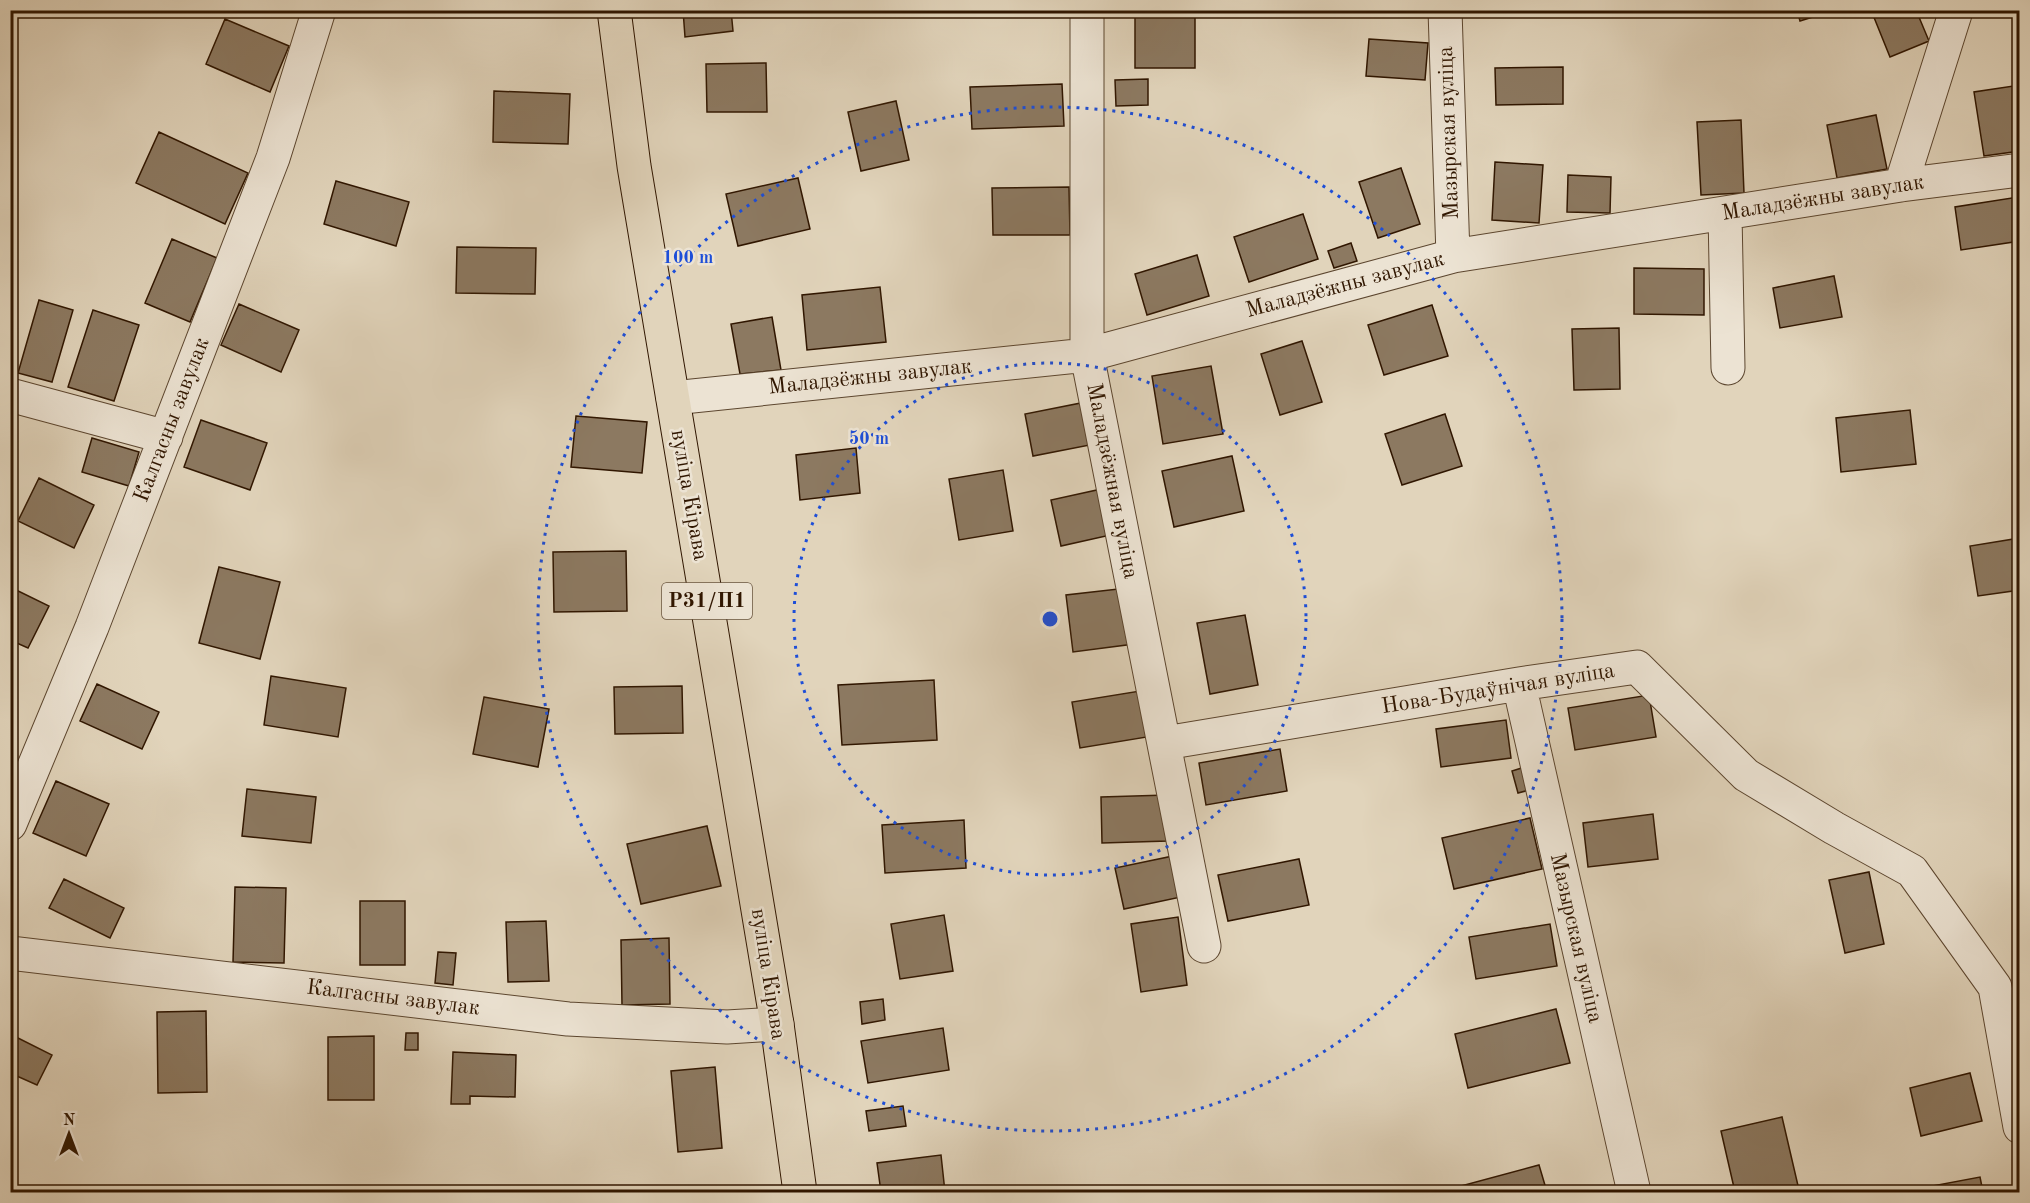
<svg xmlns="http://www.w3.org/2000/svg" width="2030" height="1203" viewBox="0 0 2030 1203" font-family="'Old Standard TT',serif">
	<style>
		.building { fill: #8c7961; stroke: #301600; stroke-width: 1.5 }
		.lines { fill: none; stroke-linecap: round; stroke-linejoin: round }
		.minor-casing { stroke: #5c462f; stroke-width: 35 }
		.major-casing { stroke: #301600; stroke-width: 35 }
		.minor { stroke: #ece3d3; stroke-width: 33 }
		.major { stroke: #e1d4bb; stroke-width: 33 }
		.ring { fill: none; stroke: #1d4ed8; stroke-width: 3; stroke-dasharray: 3 6 }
		.labels { text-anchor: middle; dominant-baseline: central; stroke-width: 5; stroke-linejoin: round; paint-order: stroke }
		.shield { fill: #ece3d3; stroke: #68543f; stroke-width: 1.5 }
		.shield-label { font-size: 21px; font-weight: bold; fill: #301600 }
		.street-label { font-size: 22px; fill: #301600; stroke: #ece3d3 }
		.centre { fill: #1d4ed8; stroke: #ece3d3; stroke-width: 3 }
		.ring-label { font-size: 18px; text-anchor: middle; font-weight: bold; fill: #1d4ed8; stroke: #ece3d3; stroke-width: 5; stroke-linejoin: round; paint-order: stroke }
	</style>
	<rect width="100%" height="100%" fill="#e1d4bb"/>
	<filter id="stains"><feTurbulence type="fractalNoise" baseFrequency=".00333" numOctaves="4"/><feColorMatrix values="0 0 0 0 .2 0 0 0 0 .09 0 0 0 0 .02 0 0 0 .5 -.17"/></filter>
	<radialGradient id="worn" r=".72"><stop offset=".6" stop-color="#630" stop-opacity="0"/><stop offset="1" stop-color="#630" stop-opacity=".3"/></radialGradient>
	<path class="building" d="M683 10H731L733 31 685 37Z
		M1135 10H1195V68H1135Z
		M1797 10H1835L1800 21Z
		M1871 10H1916L1929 41 1890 57Z
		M225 19 289 46 270 92 206 64Z
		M1369 39 1428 43 1425 80 1366 76Z
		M766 63 767 112H707L706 64Z
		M1563 67V104L1496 105 1495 68Z
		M1148 79V105L1116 106 1115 80Z
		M1062 84 1064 126 972 129 970 87Z
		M2020 85V151L1984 156 1974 92Z
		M494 91 570 94 568 144 493 142Z
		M896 101 909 160 861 171 848 112Z
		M1876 115 1887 169 1837 178 1827 125Z
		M1741 120 1744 193 1701 195 1697 122Z
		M159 132 248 173 225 224 136 183Z
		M1495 162 1543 165 1539 223 1492 220Z
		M1401 168 1420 224 1378 238 1359 182Z
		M1568 175 1611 177 1610 213 1567 212Z
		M798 178 810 229 738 246 726 194Z
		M336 181 409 202 396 246 324 224Z
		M1069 187 1070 235H993L992 188Z
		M2018 197 2020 241 1961 250 1955 207Z
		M1303 214 1318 259 1249 282 1234 237Z
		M172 239 217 258 190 322 145 303Z
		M1351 243 1357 261 1334 268 1328 251Z
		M457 247 536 248 535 294 456 293Z
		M1197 255 1209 296 1147 315 1135 274Z
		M1634 268 1704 269V315L1634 314Z
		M1834 276 1842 317 1780 328 1773 288Z
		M880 287 886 342 807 350 802 295Z
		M39 300 73 310 52 382 18 373Z
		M239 304 299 330 281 372 221 345Z
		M1432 305 1448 356 1384 375 1368 325Z
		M93 310 139 325 114 401 68 387Z
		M772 317 781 370 740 374 731 324Z
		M1619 328 1620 389 1574 390 1572 329Z
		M1302 341 1322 402 1280 415 1261 354Z
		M1211 366 1223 434 1163 444 1152 376Z
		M1086 402 1095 444 1033 456 1025 414Z
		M1910 410 1916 464 1841 472 1836 418Z
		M1445 414 1462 466 1402 485 1385 434Z
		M576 416 647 422 642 473 571 467Z
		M201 420 267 443 250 490 184 467Z
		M92 438 139 452 129 486 82 472Z
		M856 448 860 493 800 500 796 455Z
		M1232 456 1244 511 1174 527 1162 471Z
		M1003 470 1013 531 959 540 949 479Z
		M39 478 94 505 74 548 18 521Z
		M1106 488 1115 534 1061 546 1051 500Z
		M2020 538V590L1978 596 1970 546Z
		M626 551 627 611 554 612 553 552Z
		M219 567 280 582 260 659 199 643Z
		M10 587 49 606 28 648 10 640Z
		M1127 588 1134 644 1073 652 1066 595Z
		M1245 615 1258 685 1210 694 1197 623Z
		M271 676 346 688 338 737 264 725Z
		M934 680 937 740 842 745 838 685Z
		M97 684 159 712 142 749 80 721Z
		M682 686 683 733 615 734 614 687Z
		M1140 691 1147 737 1080 748 1072 702Z
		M1649 695 1656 737 1575 750 1568 708Z
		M484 697 549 709 538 767 473 754Z
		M1506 720 1511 758 1441 767 1436 729Z
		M1280 749 1287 791 1206 805 1199 763Z
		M1528 766 1533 789 1518 793 1512 771Z
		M56 781 109 804 86 856 33 833Z
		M247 789 316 797 311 843 242 836Z
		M1167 795 1168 841 1102 843 1101 797Z
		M1653 814 1658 859 1588 867 1583 823Z
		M1530 818 1542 869 1454 889 1442 838Z
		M964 820 966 868 885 873 882 825Z
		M707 826 721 886 641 904 627 844Z
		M1173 856 1181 897 1124 909 1115 868Z
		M1299 859 1309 905 1228 921 1218 875Z
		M1869 872 1884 944 1845 953 1829 880Z
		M64 879 124 908 110 938 49 908Z
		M235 887 286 888 284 963 233 962Z
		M360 901H405V965H360Z
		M944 915 953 971 900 979 891 924Z
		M1178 917 1187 985 1141 992 1131 924Z
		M546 921 549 981 508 982 506 922Z
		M1550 924 1557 966 1476 979 1469 937Z
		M669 938 670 1004 622 1005 621 940Z
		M438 952 456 953 453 985 435 983Z
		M883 999 885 1020 862 1024 860 1002Z
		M1556 1009 1570 1063 1468 1088 1455 1034Z
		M206 1011 207 1092 158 1093 157 1012Z
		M943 1028 949 1070 868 1083 861 1041Z
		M406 1033H418V1050H405Z
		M10 1034 52 1055 37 1085 10 1073Z
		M374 1036V1100H328V1037Z
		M453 1052 516 1055 515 1097 470 1096V1104H451Z
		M715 1067 722 1148 678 1152 671 1071Z
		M1970 1073 1982 1121 1921 1136 1910 1088Z
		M903 1106 906 1126 869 1131 866 1111Z
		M1782 1117 1799 1190 1789 1192H1735L1721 1131Z
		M941 1155 945 1192H881L877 1163Z
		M1539 1165 1547 1192H1463L1461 1186Z
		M1980 1177 1983 1192H1912L1911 1190Z"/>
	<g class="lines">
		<g class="minor-casing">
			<path id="minor" d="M1087 10V355L1204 946
				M1445 10 1453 256
				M1901 185 1955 14
				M1725 213 1728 368
				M10 395 166 437
				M673 398 1087 355 1453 256 1901 185 2020 170
				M1519 684 1634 1192
				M1165 743 1519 684 1637 667 1746 775 1834 828 1912 871 1995 987 2020 1127
				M10 824 92 627 273 158 319 10
				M10 953 568 1019 727 1027 777 1024"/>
		</g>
		<g class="major-casing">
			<path id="major" d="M614 10 634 166 777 1024 800 1192"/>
		</g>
		<use href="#minor" class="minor"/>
		<use href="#major" class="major"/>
	</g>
	<g class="ring">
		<circle cx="1050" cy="619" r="256"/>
		<circle cx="1050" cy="619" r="512"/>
	</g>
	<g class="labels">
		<rect class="shield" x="662" y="583" width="90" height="36" rx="4.5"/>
		<g class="shield-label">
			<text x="707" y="601">Р31/П1</text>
		</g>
		<g class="street-label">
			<text transform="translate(1449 133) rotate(-92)">Мазырская вуліца</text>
			<text transform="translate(1823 198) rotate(-9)">Маладзёжны завулак</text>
			<text transform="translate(1345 285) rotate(-15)">Маладзёжны завулак</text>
			<text transform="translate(870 377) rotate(-6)">Маладзёжны завулак</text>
			<text transform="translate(172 420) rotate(-69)">Калгасны завулак</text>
			<text transform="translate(1112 481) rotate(79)">Маладзёжная вуліца</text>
			<text transform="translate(689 495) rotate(80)">вуліца Кірава</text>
			<text transform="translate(1498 689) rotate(-9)">Нова-Будаўнічая вуліца</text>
			<text transform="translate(1576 938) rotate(77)">Мазырская вуліца</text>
			<text transform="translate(768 974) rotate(81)">вуліца Кірава</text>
			<text transform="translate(393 998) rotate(7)">Калгасны завулак</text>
		</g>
	</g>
	<circle cx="1050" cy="619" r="9" class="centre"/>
	<g class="ring-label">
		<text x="688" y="263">100 m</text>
		<text x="869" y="444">50 m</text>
	</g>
	<rect width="2030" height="1203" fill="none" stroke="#e1d4bb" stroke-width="36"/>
	<rect x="12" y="12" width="2006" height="1179" fill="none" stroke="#301600" stroke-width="3"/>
	<rect x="18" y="18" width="1994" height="1167" fill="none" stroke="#301600" stroke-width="1.5"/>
	<g transform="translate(69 1134)" stroke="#ece3d3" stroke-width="4.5" paint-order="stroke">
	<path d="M0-4.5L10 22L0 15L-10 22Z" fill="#301600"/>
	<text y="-9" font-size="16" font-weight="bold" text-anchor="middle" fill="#301600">N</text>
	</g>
	<rect width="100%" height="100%" filter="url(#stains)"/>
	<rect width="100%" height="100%" fill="url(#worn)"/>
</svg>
